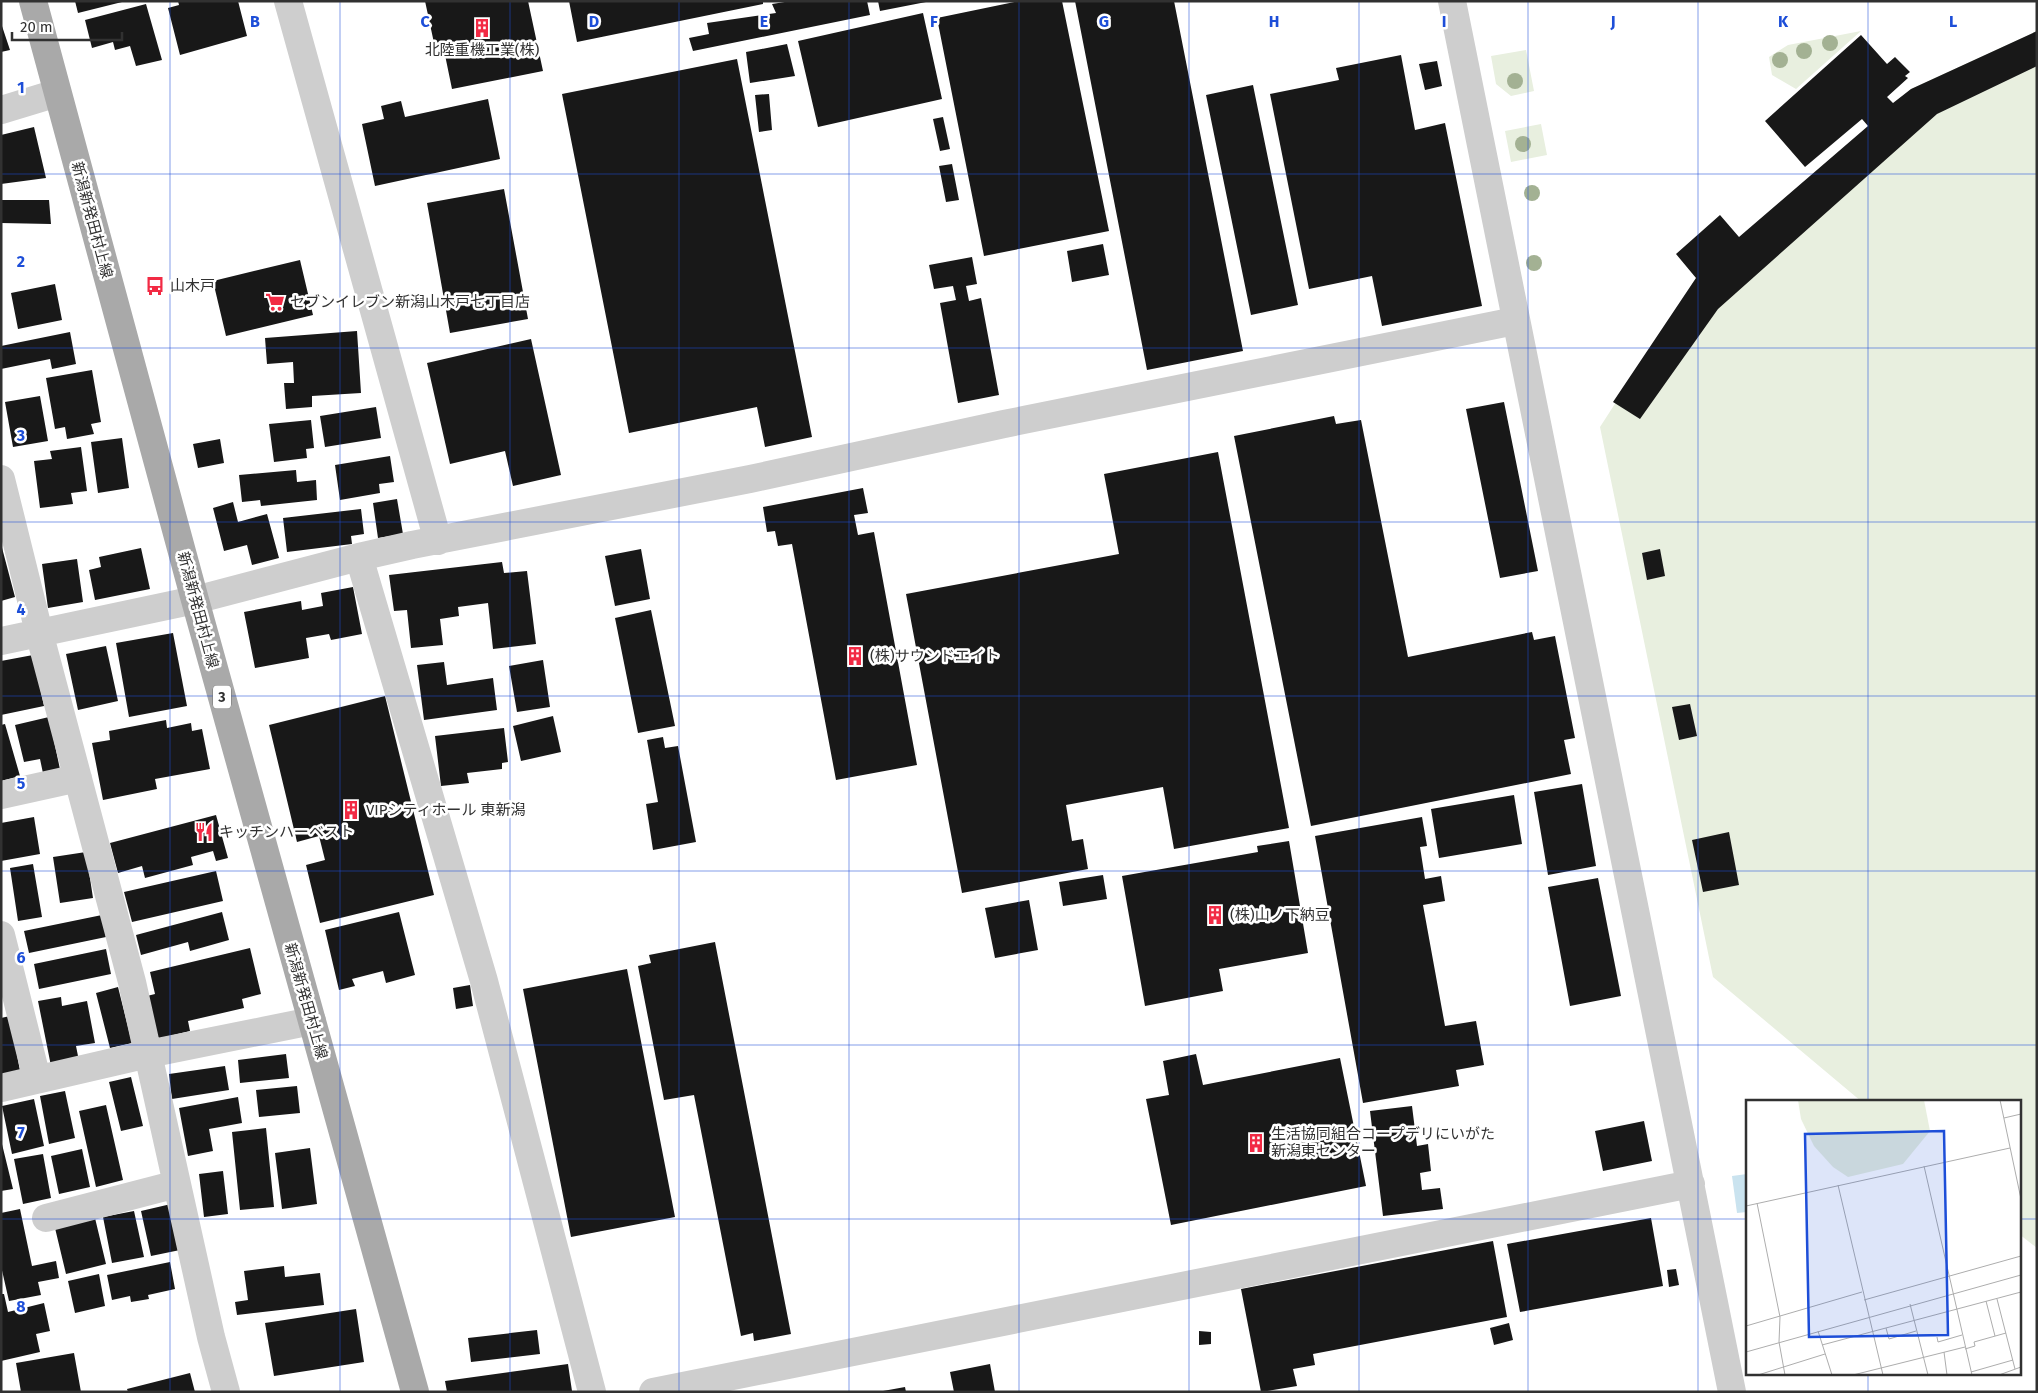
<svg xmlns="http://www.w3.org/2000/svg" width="2038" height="1393" viewBox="0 0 2038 1393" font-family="'Fira Sans','Noto Sans JP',sans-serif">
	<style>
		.green { fill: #e8efdf }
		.water { fill: #cae3ef }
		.building { fill: #181818 }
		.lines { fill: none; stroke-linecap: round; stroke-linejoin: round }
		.minor { stroke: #cecece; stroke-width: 28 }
		.major { stroke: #a9a9a9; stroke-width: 28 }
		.tree { fill: #a3b193 }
		.grid { fill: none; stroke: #1d4ed8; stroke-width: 1; stroke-opacity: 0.55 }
		.labels { text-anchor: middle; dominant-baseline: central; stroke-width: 5; stroke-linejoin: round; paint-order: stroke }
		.shield { fill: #fff; stroke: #6f6f6f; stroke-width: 1 }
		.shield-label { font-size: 14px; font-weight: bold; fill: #313131 }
		.poi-label { font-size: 15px; fill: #313131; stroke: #fff; text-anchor: start }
		.street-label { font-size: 15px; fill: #313131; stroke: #fff }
		.inset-road { fill: none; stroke: #adadad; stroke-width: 1 }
		.view { fill: #1d4ed8; fill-opacity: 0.15; stroke: #1d4ed8; stroke-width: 2.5 }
		.inset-edge { fill: none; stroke: #313131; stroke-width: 2.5 }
		.grid-label { font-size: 16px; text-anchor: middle; font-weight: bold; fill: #1d4ed8; stroke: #fff; stroke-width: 5; stroke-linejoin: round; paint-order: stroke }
	</style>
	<rect width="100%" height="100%" fill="#fff"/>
	<path class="green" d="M1861 31 1796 89 1772 75 1769 57 1788 45Z
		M2037 31V1248L2019 1234V1102H1862L1713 977 1600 427 1696 278 1911 89Z
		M1526 50 1534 91 1511 96 1496 84 1491 56Z
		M1541 124 1547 155 1511 162 1505 131Z"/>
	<path class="water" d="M1747 1174V1212L1737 1213 1732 1176Z"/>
	<path class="building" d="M75 1H122V2L78 13Z
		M178 1H238L247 36 180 55 168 8 179 5Z
		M425 1H528L543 71 452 89 445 55 437 57Z
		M569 1H763V4L577 42Z
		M791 1H867L870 15 693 51 689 38 709 34 707 23 776 13 772 4Z
		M878 1H925L926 2 880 11Z
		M1019 1H1062L1109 231 984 256 937 18Z
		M1075 1H1174L1243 351 1147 370Z
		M146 4 162 60 136 66 130 46 115 50 113 42 92 48 85 20Z
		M923 13 942 99 818 127 798 41Z
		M1 23 10 50 1 52Z
		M2037 31V66L1937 114 1718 309 1640 419 1613 402 1696 278 1676 254 1720 215 1739 237 1868 126 1862 119 1805 167 1765 121 1861 35 1887 64 1895 57 1910 72 1905 76 1908 78 1887 97 1893 103 1911 89Z
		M787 44 795 76 750 83 746 52Z
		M1401 55 1415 130 1445 123 1482 306 1382 326 1372 276 1309 289 1270 94 1339 80 1336 68Z
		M737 59 812 437 765 447 757 407 629 433 562 94Z
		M1437 61 1442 86 1425 90 1419 64Z
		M1253 85 1298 305 1251 315 1206 95Z
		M769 94 772 130 759 132 755 95Z
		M488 99 500 159 375 186 362 124 384 119 381 106 401 101 405 117Z
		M943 117 950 149 940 151 933 119Z
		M34 127 46 178 1 184V135Z
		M952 164 959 200 946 202 939 166Z
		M504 189 528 319 450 333 427 203Z
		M1 200H49L51 224 1 223Z
		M1103 244 1109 275 1072 282 1067 251Z
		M972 257 977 284 966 286 969 301 981 298 999 395 958 403 940 303 956 300 953 286 934 289 929 265Z
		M300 260 313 315 226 336 213 281Z
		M55 284 62 320 18 329 11 293Z
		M357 331 361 393 312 396V407L286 409 284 383H294L293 362 267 364 265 338Z
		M70 332 76 364 52 369 50 359 1 369V346Z
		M531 339 561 475 513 486 505 451 450 464 427 363Z
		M92 370 101 422 91 424 94 434 67 439 65 427 55 429 46 378Z
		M40 396 48 441 13 447 5 402Z
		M1504 402 1538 571 1500 578 1466 409Z
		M376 407 381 438 325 447 320 416Z
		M1334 416 1336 424 1361 420 1408 657 1532 632 1534 640 1555 636 1575 738 1564 740 1571 774 1311 826 1234 436Z
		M311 420 314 448 306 449 307 458 274 462 269 424Z
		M122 438 129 488 98 493 91 442Z
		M220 439 224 463 198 468 193 444Z
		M81 447 87 491 71 493 73 504 40 508 34 461 52 459 50 451Z
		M1218 452 1289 828 1174 849 1163 787 1066 805 1072 841 1083 839 1088 869 962 893 906 594 1119 554 1104 474Z
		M390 456 394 482 379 484 380 493 340 500 335 465Z
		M296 470 297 482 316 480 317 500 261 506 260 500 242 502 239 475Z
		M863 488 868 513 854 515 858 535 874 532 917 765 836 780 792 544 778 546 775 531 767 532 763 507Z
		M397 499 403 534 378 538 373 503Z
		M233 502 238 522 267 514 279 558 252 565 247 545 224 551 213 508Z
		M361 509 364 534 351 536 352 544 287 552 283 518Z
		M1 544 15 597 1 601Z
		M141 548 150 589 95 600 89 570 101 567 99 557Z
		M641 549 650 599 615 606 605 556Z
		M1660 549 1665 576 1647 580 1642 553Z
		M77 559 83 602 48 608 42 564Z
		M502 562 504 573 527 571 536 644 493 649 488 603 458 607 459 616 440 619 443 645 411 648 407 610 394 611 389 575Z
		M353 587 362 634 331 640 329 634 306 638 309 658 255 668 244 612 301 601 302 610 323 606 321 593Z
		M651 610 675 726 638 733 615 618Z
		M173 633 187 706 129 717 116 643Z
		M106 646 118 701 78 710 66 654Z
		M33 655 44 706 1 715V661Z
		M543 660 550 707 517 712 509 666Z
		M444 662 447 685 493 678 497 710 424 720 417 665Z
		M385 696 434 895 320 923 306 865 325 860 319 836 297 842 269 725Z
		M1690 704 1697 736 1679 740 1672 707Z
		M553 716 561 752 521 761 513 726Z
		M49 717 61 774 44 778 40 759 24 762 15 725Z
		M166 720 167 728 191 723 192 731 202 729 210 769 155 779 157 789 103 800 92 743 110 740 109 731Z
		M5 724 20 776 1 781V725Z
		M504 728 508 762 502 763V769L467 773 469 783 441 786 435 736Z
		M663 737 665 748 678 746 696 842 653 850 646 804 658 802 647 740Z
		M1582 784 1596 866 1548 875 1534 792Z
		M1514 795 1522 844 1439 858 1431 809Z
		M216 815 228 858 216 861 213 851 191 857 193 865 145 878 142 866 118 873 110 843Z
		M34 817 40 854 1 861V823Z
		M1422 817 1427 846 1420 847 1425 879 1441 876 1445 901 1423 905 1445 1026 1476 1021 1484 1065 1456 1070 1459 1086 1363 1103 1315 836Z
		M1729 832 1739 885 1703 892 1692 840Z
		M1289 841 1308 953 1219 969 1223 991 1145 1006 1122 876 1258 852 1257 846Z
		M86 852 93 898 60 903 53 857Z
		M33 864 42 917 18 921 10 868Z
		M216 871 223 901 132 922 124 892Z
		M1103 875 1107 899 1063 906 1059 882Z
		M1598 878 1621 996 1570 1006 1548 887Z
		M1029 900 1038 950 995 958 985 908Z
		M222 912 229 940 190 951 188 942 141 955 136 935Z
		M399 912 415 975 386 983 383 971 352 979 355 986 339 990 325 930Z
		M102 915 106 937 29 953 24 931Z
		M715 942 791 1334 754 1341 753 1333 741 1336 694 1095 664 1100 638 966 651 963 649 955Z
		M250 948 261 994 242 999 244 1008 188 1021 190 1031 157 1039 147 996 155 994 150 972Z
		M106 949 111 974 39 989 34 964Z
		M627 969 675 1217 571 1237 523 989Z
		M470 985 473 1006 456 1009 453 988Z
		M118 987 132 1043 110 1048 96 993Z
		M61 997 62 1006 87 1001 95 1043 76 1046 79 1061 51 1066 38 1001Z
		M10 1016 20 1071 1 1075V1018Z
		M286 1054 289 1078 240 1083 238 1060Z
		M1196 1054 1203 1085 1340 1058 1366 1186 1171 1225 1146 1099 1169 1095 1163 1061Z
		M225 1066 229 1090 172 1099 169 1074Z
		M131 1077 143 1126 121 1131 109 1082Z
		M297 1086 300 1113 259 1117 256 1090Z
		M65 1091 75 1138 49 1144 40 1096Z
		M238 1097 242 1123 209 1129 213 1151 188 1156 179 1108Z
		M34 1099 44 1146 12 1154 2 1106Z
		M106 1105 123 1180 96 1187 79 1111Z
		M1412 1106 1417 1146 1428 1144 1431 1171 1420 1173 1422 1190 1440 1188 1443 1209 1383 1216 1370 1111Z
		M1644 1121 1652 1161 1603 1171 1595 1131Z
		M266 1128 274 1207 240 1210 232 1132Z
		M1 1140 13 1189 1 1191Z
		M310 1148 317 1204 282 1209 275 1153Z
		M82 1149 90 1187 59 1194 51 1156Z
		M43 1154 51 1198 23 1204 14 1159Z
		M223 1171 228 1214 204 1217 199 1174Z
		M171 1204 180 1250 151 1256 141 1211Z
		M20 1209 32 1266 56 1261 59 1278 38 1282 41 1295 9 1301 1 1266V1213Z
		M134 1211 144 1257 112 1263 103 1217Z
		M95 1218 106 1264 66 1274 55 1228Z
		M1651 1218 1663 1286 1520 1312 1507 1244Z
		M1493 1241 1507 1317 1313 1354 1315 1365 1293 1369 1297 1386 1261 1392 1241 1289Z
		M170 1262 175 1289 148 1295 149 1299 131 1302 130 1296 112 1300 107 1275Z
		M284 1266 285 1277 320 1273 324 1305 237 1315 235 1302 248 1300 244 1271Z
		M1676 1269 1679 1285 1669 1287 1667 1270Z
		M99 1274 105 1306 75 1313 68 1281Z
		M1 1294H4L8 1312 44 1303 50 1331 36 1334 40 1352 1 1361Z
		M356 1309 364 1362 274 1376 265 1323Z
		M1509 1323 1513 1340 1494 1345 1490 1328Z
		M537 1330 540 1354 471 1362 468 1338Z
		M1199 1331 1211 1332V1344L1199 1345Z
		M74 1353 81 1392H21L16 1363Z
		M568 1364 572 1391 447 1392 445 1381Z
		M990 1364 995 1392H954L950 1372Z
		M190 1373 195 1392H128L127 1389Z
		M905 1387 906 1392H883V1391Z"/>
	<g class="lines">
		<path class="minor" d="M288 1 438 541
			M1452 1 1732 1392
			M1 110 57 93
			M1 479 39 632 132 982 211 1337 226 1392
			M359 557 484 981 592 1392
			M1 641 195 600 359 557 412 545 750 479 1004 424 1515 321
			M1 795 78 778
			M1 935 37 1079
			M1 1088 148 1054 312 1021
			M46 1218 177 1184
			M653 1392 1691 1184"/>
		<path class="major" d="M33 1 195 600 415 1392"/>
	</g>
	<g class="tree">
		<circle cx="1830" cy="43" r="8"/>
		<circle cx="1804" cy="51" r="8"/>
		<circle cx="1780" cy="60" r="8"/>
		<circle cx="1515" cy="81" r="8"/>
		<circle cx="1523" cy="144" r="8"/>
		<circle cx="1532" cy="193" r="8"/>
		<circle cx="1534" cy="263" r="8"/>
	</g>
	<path class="grid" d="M170 1V1392M340 1V1392M510 1V1392M679 1V1392M849 1V1392M1019 1V1392M1189 1V1392M1359 1V1392M1528 1V1392M1698 1V1392M1868 1V1102M1 174H2037M1 348H2037M1 522H2037M1 696H2037M1 871H2037M1 1045H2037M1 1219H1747M2019 1219H2037M1868 1374V1392"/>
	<defs>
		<g id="building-bare" transform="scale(1.5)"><path d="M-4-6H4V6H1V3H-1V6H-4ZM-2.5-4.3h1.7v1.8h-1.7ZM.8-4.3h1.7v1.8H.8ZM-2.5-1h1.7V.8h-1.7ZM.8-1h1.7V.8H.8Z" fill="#f22a44" stroke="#fff" stroke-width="2.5" paint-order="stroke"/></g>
		<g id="bus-bare" transform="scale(1.5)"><path d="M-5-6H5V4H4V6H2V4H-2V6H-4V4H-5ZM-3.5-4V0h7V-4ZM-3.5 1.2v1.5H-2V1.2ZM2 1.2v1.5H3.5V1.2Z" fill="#f22a44" stroke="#fff" stroke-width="2.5" paint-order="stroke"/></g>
		<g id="supermarket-bare" transform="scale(1.5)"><path d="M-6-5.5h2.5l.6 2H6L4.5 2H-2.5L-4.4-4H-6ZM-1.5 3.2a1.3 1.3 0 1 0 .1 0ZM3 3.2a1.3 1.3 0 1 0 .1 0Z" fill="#f22a44" stroke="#fff" stroke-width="2.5" paint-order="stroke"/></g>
		<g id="restaurant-bare" transform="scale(1.5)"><path d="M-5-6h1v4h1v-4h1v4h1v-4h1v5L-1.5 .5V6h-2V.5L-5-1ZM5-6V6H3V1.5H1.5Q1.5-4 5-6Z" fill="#f22a44" stroke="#fff" stroke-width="2.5" paint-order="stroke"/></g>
	</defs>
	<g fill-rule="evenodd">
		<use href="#building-bare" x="482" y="28"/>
		<use href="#bus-bare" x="155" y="286"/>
		<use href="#supermarket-bare" x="275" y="302"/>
		<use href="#building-bare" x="855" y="656"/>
		<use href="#building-bare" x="351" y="810"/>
		<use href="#restaurant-bare" x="204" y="832"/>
		<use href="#building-bare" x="1215" y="915"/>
		<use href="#building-bare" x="1256" y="1143"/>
	</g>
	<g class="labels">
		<rect class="shield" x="213" y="685.5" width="18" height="23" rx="4"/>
		<g class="shield-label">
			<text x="222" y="697">3</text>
		</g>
		<g class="poi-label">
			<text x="482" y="50" text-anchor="middle">北陸重機工業(株)</text>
			<text x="170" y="286">山木戸</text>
			<text x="290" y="302">セブンイレブン新潟山木戸七丁目店</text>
			<text x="870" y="656">(株)サウンドエイト</text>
			<text x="366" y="810">VIPシティホール 東新潟</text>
			<text x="219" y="832">キッチンハーベスト</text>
			<text x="1230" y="915">(株)山ノ下納豆</text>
			<text x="1271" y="1134">生活協同組合コープデリにいがた<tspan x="1271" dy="17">新潟東センター</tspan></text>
		</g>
		<g class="street-label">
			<text transform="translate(92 220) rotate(75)">新潟新発田村上線</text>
			<text transform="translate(198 610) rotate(75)">新潟新発田村上線</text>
			<text transform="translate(306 1001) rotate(74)">新潟新発田村上線</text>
		</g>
	</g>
	<g transform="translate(1746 1100)">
		<rect width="275" height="275" fill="#fff"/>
		<path d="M52 0H178L184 31 157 64 102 77 87 67 68 46 55 19Z" fill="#e8efdf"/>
		<path class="inset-road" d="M254 0 275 99M258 18 275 14M178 66 226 275M92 85 137 275M11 103 34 217 33 242 39 275M0 106 264 48M251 199 269 269M118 200 275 156M240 201 249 236M164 204 182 275M0 226 116 192M140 228 143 239 170 231M72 231 86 275M191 237 192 242 216 235M76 245 275 192M219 249 229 246 228 242 260 233M0 252 275 175M198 252 201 275M225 272 267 260M12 275 79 254M107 275 219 247M253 275 275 267"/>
		<path class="view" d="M198 31 202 235 63 237 59 34Z"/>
		<rect width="275" height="275" class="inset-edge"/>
	</g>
	<g class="grid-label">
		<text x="255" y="27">B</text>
		<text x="425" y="27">C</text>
		<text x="594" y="27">D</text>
		<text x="764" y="27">E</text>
		<text x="934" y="27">F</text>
		<text x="1104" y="27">G</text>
		<text x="1274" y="27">H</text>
		<text x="1444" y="27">I</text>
		<text x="1613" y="27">J</text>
		<text x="1783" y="27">K</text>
		<text x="1953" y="27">L</text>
		<text x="21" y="93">1</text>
		<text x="21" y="267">2</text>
		<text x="21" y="441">3</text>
		<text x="21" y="615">4</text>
		<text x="21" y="789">5</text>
		<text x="21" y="963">6</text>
		<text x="21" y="1138">7</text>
		<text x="21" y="1312">8</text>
	</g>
	<rect width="2038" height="1393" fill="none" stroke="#313131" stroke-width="5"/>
	<path d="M12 32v8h110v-8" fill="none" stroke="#313131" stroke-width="2.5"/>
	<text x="20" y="32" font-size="15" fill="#313131" stroke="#ffffff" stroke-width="4" paint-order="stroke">20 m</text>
</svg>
